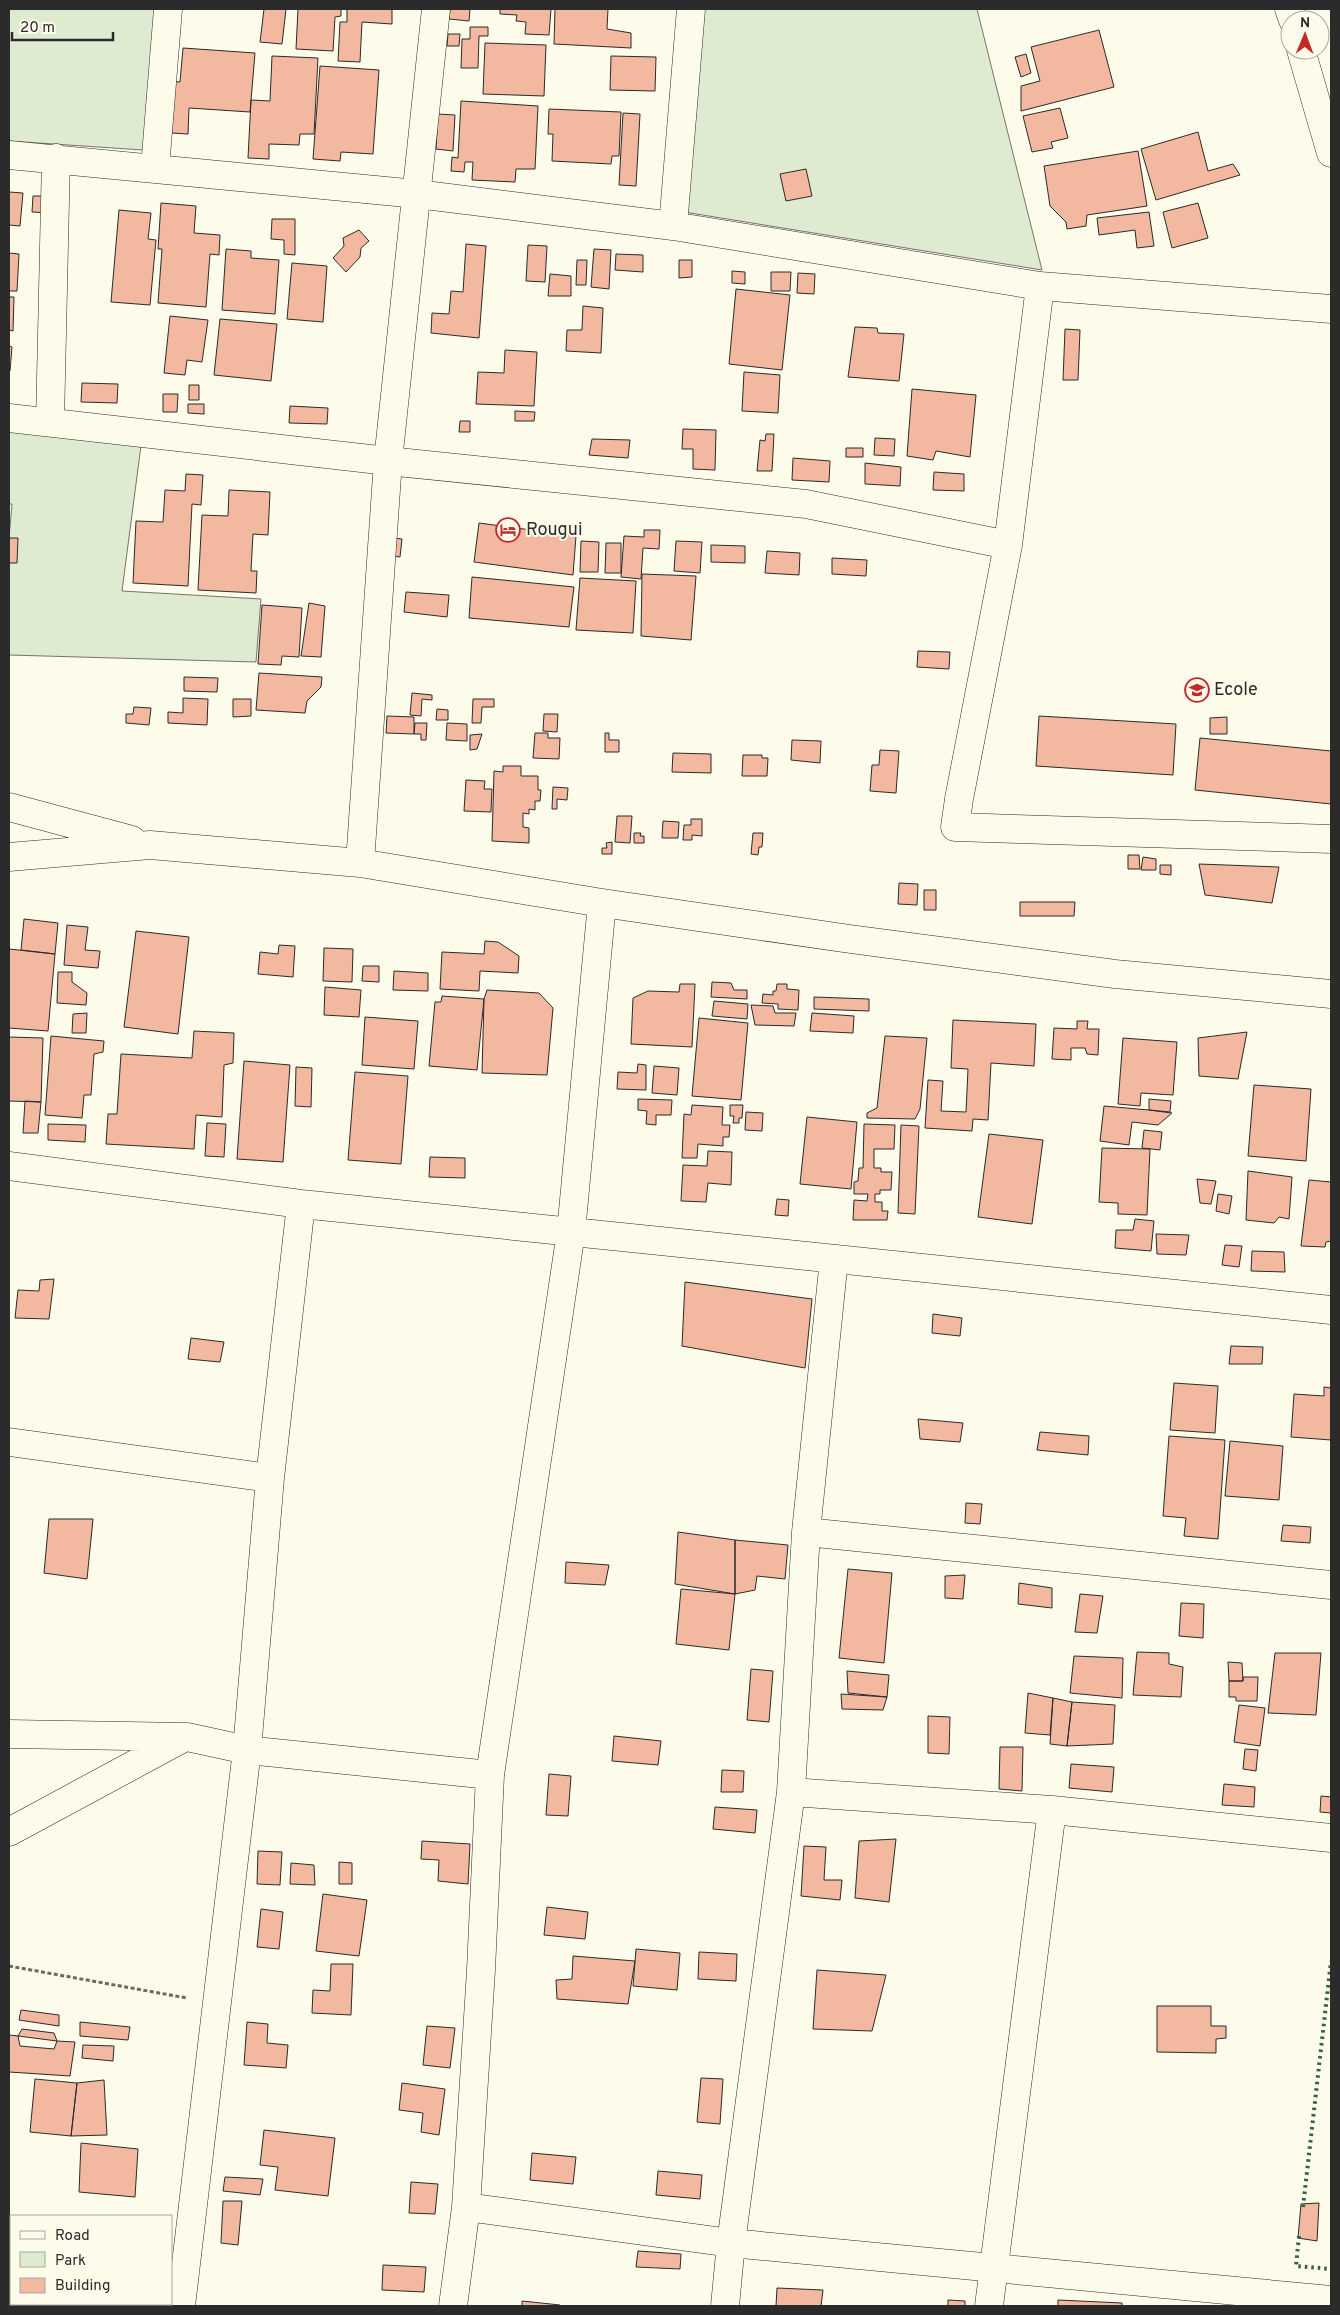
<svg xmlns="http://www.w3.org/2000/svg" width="1340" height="2315" viewBox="0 0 1340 2315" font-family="Overpass,sans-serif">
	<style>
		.green { fill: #deebd1; stroke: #74746e }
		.building { fill: #f2b8a0; stroke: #2b2b2b }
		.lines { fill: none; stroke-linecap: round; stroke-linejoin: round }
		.minor-casing { stroke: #2b2b2b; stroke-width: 29 }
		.path { stroke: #6a6964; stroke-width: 3; stroke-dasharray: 4 2.5; stroke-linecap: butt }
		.minor { stroke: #fdfbea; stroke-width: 28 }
		.hedge { stroke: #34623c; stroke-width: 4; stroke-dasharray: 2.5 4; stroke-linecap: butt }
		.labels { text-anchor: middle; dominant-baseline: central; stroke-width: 4; stroke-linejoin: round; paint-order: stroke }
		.poi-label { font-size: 18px; fill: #2b2b2b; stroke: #fdfbea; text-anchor: start }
	</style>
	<rect width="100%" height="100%" fill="#fdfbea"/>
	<path class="green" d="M9 9H155L143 150 9 141Z
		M702 9H977L1042 270 684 212Z
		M9 424 142 438 122 591 261 599 256 662 9 655V538L12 504H9Z"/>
	<path class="building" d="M264 9H286L282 44 260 42Z
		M298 9H341V16L335 17 333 51 296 49Z
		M347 9H392V24L362 22 360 62 338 61 340 22H347Z
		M450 9H470L469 21 449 19Z
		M500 9H551L549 35 525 34 526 22 516 21 517 15 500 14Z
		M555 9H608L607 29 631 33V48L554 44Z
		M470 27H488V36H479L478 68H461L462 39H470Z
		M1099 30 1114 87 1021 111V86L1040 81 1031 47Z
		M448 34H460L459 46H447Z
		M485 43 546 45 544 96 483 94Z
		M183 48 255 53 250 112 189 108 188 134 156 132 160 80 180 82Z
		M1026 54 1031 73 1021 77 1015 57Z
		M272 56 318 58 314 134H300L299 145 269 144V159L248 158 251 100 270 101Z
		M611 56 656 57 655 91 610 90Z
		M320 66 379 70 373 154 341 152 340 161 313 159Z
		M461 101 538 106 535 169H516L515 182 472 180 473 162H465L464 172 451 171 452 157 458 158Z
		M1060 108 1068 138 1051 142 1053 148 1032 152 1023 116Z
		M549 109 621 112 619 156H612L611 164 552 161 553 134H548Z
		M623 113 640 114 636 186 619 185Z
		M438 114 455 115 453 151 436 149Z
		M1198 132 1208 171 1233 164 1240 175 1156 200 1141 149Z
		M1138 151 1147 206 1087 215 1086 226 1067 229 1066 222 1050 206 1044 166Z
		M806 169 812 196 786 201 780 174Z
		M9 192 23 193 20 226 9 225Z
		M33 196H51V213L32 212Z
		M161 203 196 206 194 233 220 235 219 255 210 254 206 307 158 303 162 249H158Z
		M1198 203 1208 238 1172 248 1163 212Z
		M119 210 151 213 148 239 156 240 150 305 111 302Z
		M1149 212 1154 246 1137 248 1135 230 1099 235 1097 218Z
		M272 219H295V255L284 254V240L271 239Z
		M359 230 369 241 361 248 360 257 346 272 333 258 344 246 343 238Z
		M466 244 486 246 479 338 431 333 432 313 449 314 451 291 463 292Z
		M528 245 547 246 545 282 526 281Z
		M226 249 251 251V258L279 260 275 314 222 310Z
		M594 249 611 250 609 289 591 287Z
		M9 253 19 254 17 291H9Z
		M616 254 643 255V272L615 270Z
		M577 260H587L586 285H576Z
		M679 260H692V277L679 278Z
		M292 263 327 266 323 322 287 319Z
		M732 271 745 272V284L732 283Z
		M771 272H791L790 291H771Z
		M798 273 815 274 814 294 797 293Z
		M550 274 571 276V296H548Z
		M736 289 790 295 782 370 729 364Z
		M9 297H14L13 331 9 330Z
		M583 306 603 308 601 353 566 351 567 330H582Z
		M170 316 208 320 202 362 187 360 185 375 164 373Z
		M220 319 277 324 271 381 214 375Z
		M855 327 877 328 878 333 904 334 899 381 848 377Z
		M1065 329 1080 330 1078 380H1063Z
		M9 346 12 347 10 371H9Z
		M505 350 537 352 534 406 476 404 478 372 504 373Z
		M744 372 780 375 778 413 742 411Z
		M82 383 118 384 117 403 81 402Z
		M189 385H199V400H189Z
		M912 389 976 395 970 457 936 451 933 460 907 456Z
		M163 394H178L177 412H163Z
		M188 404H204V414L188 413Z
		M290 406 328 408 327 424 289 423Z
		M515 411 535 412 534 421H515Z
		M460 421H470V432H459Z
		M683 429 716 430 715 470 693 469V449H682Z
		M766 434H774L772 471H757L760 440 765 441Z
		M875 438 895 439 894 456 874 455Z
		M592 439 630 440 628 458 589 455Z
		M846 448H863V457H846Z
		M793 458 830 461 829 482 792 480Z
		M865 463 901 467 900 486 865 484Z
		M934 472 964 474V491L933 490Z
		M186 474 203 475 201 505 192 504 188 586 133 583 136 521 163 522 165 490 185 491Z
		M229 490 270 492 268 535 253 534 251 571H257L256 593 198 590 202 515 228 516Z
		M479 523 576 536 573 575 474 562Z
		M644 530H660L659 549 643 548 641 579 621 577 624 536 644 537Z
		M9 538H18L17 563H9Z
		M394 538 402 539 400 557 392 556Z
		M581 541 599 542 598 572H580Z
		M676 541 702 542 700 573 674 571Z
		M606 543H621V573H605Z
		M711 545 745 546V563L711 562Z
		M767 551 800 553 799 575 765 573Z
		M832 558 867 560 866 576 832 574Z
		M642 574 696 576 691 640 641 636Z
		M472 577 574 587 569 627 469 618Z
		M580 578 636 581 633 633 576 630Z
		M406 592 449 595 447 617 404 612Z
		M309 603 325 606 321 657 301 656Z
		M262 605 302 608 299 657 282 656 281 665 258 664Z
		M918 651 950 652 949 669 917 667Z
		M259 673 322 677 321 687 307 701 305 713 256 710Z
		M184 677 218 678 217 692 184 691Z
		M412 693 432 695V700L422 699 421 716 410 715Z
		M183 698 208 699 207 725 168 723V712L183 713Z
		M233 699H251V716L233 717Z
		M473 699H494V707H482L481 723H472Z
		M134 707 151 708 149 725 126 723V714H133Z
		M437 709 448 710V720H436Z
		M544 714H558L557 732 543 731Z
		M387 716 414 717V734L386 733Z
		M1039 716 1176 724 1173 775 1036 766Z
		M1227 717V734H1210V718Z
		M415 723H427L426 740H421V734H414Z
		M447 723 467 724V741L446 740Z
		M535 733H548V738H560L559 759 533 758Z
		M605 733H609V740H619V752H605Z
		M482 734 477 749 470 750V735Z
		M1200 738 1331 751V804L1195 790Z
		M792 740 821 741 820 763 791 760Z
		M880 750 899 751 896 793 870 791 872 765H879Z
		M673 753 711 754V773L672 772Z
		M743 755H762V758H768L767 776H742Z
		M503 766H521V776H538V790H541L540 801H535V810L529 809V814L523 813V827L529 828V843L492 841 494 771 503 772Z
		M466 780 485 781 484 789H492L491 812 464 811Z
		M553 787 568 788 567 800 557 799V809H552Z
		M617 816H632L630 843 615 842Z
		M691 819H702V836L692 835V840H683L684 825H691Z
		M663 821 679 822 678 838H662Z
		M634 833H641L640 836H644V843H634Z
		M753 833H763L762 847H759L758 855 751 854Z
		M612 842V854H602V848H607L606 843Z
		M1128 855H1139L1140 869H1128Z
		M1143 857 1156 859V870H1141Z
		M1199 864 1279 867 1272 903 1205 895Z
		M1160 865H1171V875L1160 874Z
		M899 883 918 884 917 905 898 904Z
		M924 890H936V910H924Z
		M1020 902H1075L1074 916H1020Z
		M24 919 58 923 55 954 21 950Z
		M67 925 88 927 85 950 100 951 98 968 64 965Z
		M136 931 189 937 178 1034 124 1027Z
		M485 941 498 942 519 956 518 973 480 971 479 991 440 989 442 952 484 954Z
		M279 945 295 946 293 977 258 974 260 952 278 954Z
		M324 948 353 949 352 982 323 981Z
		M9 949 55 954 48 1031 9 1028Z
		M363 966H379V982L362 981Z
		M394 971 428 973V991L393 990Z
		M58 972H72V982L87 993 86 1005 57 1003Z
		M712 982 731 983 734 990H747V999L711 997Z
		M680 984H695L692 1047 631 1044 633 998 648 991 679 992Z
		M777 984H787V989L799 990 798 1010 778 1009V1004L762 1003 763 994 773 995V991H776Z
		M325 987 361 990 359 1017 324 1015Z
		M487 990 539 993 553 1008 547 1075 482 1073 484 999Z
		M442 996 484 999 477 1070 429 1066 435 1002H441Z
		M814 997 869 999V1011L814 1009Z
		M714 1001 748 1004 747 1019 712 1016Z
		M751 1005 773 1006 775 1013H796L794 1026 755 1025Z
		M87 1013 86 1033H72L73 1014Z
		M812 1013 854 1016 853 1033 810 1031Z
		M365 1017 418 1021 414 1069 362 1065Z
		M699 1018 748 1023 741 1100 692 1096Z
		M953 1020 1036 1024 1034 1066 991 1063 988 1120 973 1119 972 1131 925 1128 928 1080 943 1081 941 1111 966 1112 968 1069 951 1068Z
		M1077 1021H1088L1087 1029H1099L1098 1055 1087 1054 1085 1048H1071V1060L1052 1059 1054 1028 1077 1029Z
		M194 1031 234 1033 233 1063 224 1065 222 1117 196 1115 194 1149 106 1144 108 1114H117L121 1054 192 1058Z
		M1247 1032 1238 1079 1199 1076 1198 1038Z
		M51 1036 104 1041 103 1052 94 1054 91 1095H84L82 1118 45 1115Z
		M885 1036 927 1038 920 1109 915 1119 867 1118V1113L877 1108Z
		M9 1037 43 1038 41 1102 9 1101Z
		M1123 1038 1177 1042 1173 1095 1141 1093 1140 1106 1118 1104Z
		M244 1061 290 1065 283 1162 237 1159Z
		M638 1064 646 1065V1090L617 1089 618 1072 637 1073Z
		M654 1066 679 1068 677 1095 652 1093Z
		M296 1067 312 1068 311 1107 295 1106Z
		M355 1072 408 1076 401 1164 348 1160Z
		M1254 1085 1311 1089 1306 1161 1248 1156Z
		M638 1099 672 1100 671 1115H656V1125L646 1124 647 1111 638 1110Z
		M1149 1099 1171 1101 1170 1112 1149 1110Z
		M25 1101 41 1102 38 1133H23Z
		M692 1105 723 1107 722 1125H730L729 1137H723V1146L698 1144 697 1158H682L684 1114 691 1115Z
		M730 1105H743L742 1118H739V1123H733L734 1116H730Z
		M1104 1106 1149 1110 1172 1113 1158 1125 1132 1122 1129 1145 1100 1141Z
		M746 1112 763 1113 762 1131 745 1130Z
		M807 1117 857 1122 851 1189 800 1184Z
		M207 1123 226 1124 224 1157 205 1156Z
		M48 1124 86 1125 85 1142 48 1140Z
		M864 1124 895 1125 894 1149H874V1168H881V1172H892L891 1190H880V1194H875V1202H882V1211H888L887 1220H853L854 1200 867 1201 868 1194H854V1182L858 1181 859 1168H863Z
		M901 1125 919 1126 915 1214 898 1213Z
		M1144 1130 1162 1132 1160 1150 1142 1148Z
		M989 1134 1043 1140 1032 1224 978 1217Z
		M1102 1148 1150 1149 1147 1215 1118 1214V1203L1099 1202Z
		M708 1151 732 1152 731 1185 708 1183 706 1202 681 1201 683 1165 707 1166Z
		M430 1157 465 1158V1178L429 1177Z
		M1248 1171 1292 1177 1289 1219 1279 1217 1274 1223 1246 1220Z
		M1197 1179 1216 1181 1211 1204 1200 1203Z
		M1309 1180 1331 1182V1241L1326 1242 1325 1247 1301 1246Z
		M1218 1194 1232 1196 1229 1214 1216 1211Z
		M777 1199 789 1200 788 1216 775 1215Z
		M1135 1219 1154 1221 1151 1251 1115 1248 1116 1230H1133Z
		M1156 1234 1189 1235 1186 1255 1157 1254Z
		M1225 1245 1242 1246 1239 1267 1222 1265Z
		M1252 1251 1284 1252 1285 1272 1251 1271Z
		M54 1279 49 1319 15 1318 18 1290 39 1291 40 1280Z
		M685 1282 812 1299 805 1368 682 1346Z
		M933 1314 962 1318 960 1336 932 1333Z
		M191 1338 224 1342 220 1362 188 1359Z
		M1231 1346 1263 1347 1262 1364H1229Z
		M1174 1383 1218 1386 1215 1433 1170 1430Z
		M1324 1387 1331 1388V1440L1291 1437 1294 1394 1324 1396Z
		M918 1419 963 1423 960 1442 920 1439Z
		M1040 1432 1089 1436 1088 1455 1037 1450Z
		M1169 1436 1225 1440 1218 1539 1184 1536 1186 1518 1163 1516Z
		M1230 1441 1283 1446 1279 1500 1225 1496Z
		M966 1503 982 1504 980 1524 965 1523Z
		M49 1519H93L87 1579 44 1573Z
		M1283 1525 1311 1527 1310 1543 1281 1541Z
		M678 1532 735 1540V1594L675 1584Z
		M735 1540 788 1545 785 1579 757 1576 755 1590 735 1594Z
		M566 1562 609 1565 605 1585 565 1583Z
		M848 1569 892 1573 884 1663 839 1658Z
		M965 1575 963 1599 945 1598V1576Z
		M1019 1583 1052 1588V1608L1018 1604Z
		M681 1589 735 1594 729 1650 676 1644Z
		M1080 1594 1103 1596 1097 1633 1075 1632Z
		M1181 1603 1204 1604 1203 1638 1179 1636Z
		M1137 1652 1169 1653V1664L1183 1667 1181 1697 1133 1695Z
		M1275 1653H1321L1316 1715 1268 1713Z
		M1074 1656 1123 1658 1122 1698 1070 1693Z
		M1228 1662 1242 1663 1243 1681H1229Z
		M751 1669 773 1671 769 1722 747 1720Z
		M847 1671 889 1675 887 1697 848 1693Z
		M1243 1677H1258L1257 1701H1236V1697H1229V1681H1243Z
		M1028 1693 1053 1698 1050 1735 1025 1733Z
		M841 1694 887 1697 883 1710 842 1709Z
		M1053 1698 1072 1702 1067 1746 1050 1744Z
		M1072 1702 1115 1705 1113 1744 1067 1746Z
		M1239 1705 1265 1708 1260 1746 1234 1742Z
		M928 1716 950 1717 949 1754 928 1753Z
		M614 1736 661 1741 658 1765 612 1761Z
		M1000 1747H1023L1022 1791 999 1789Z
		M1245 1749 1258 1750 1256 1771 1243 1769Z
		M1071 1764 1114 1767 1112 1792 1069 1788Z
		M722 1770 744 1771 743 1792H721Z
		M549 1774 571 1776 568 1816 546 1815Z
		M1224 1784 1255 1787 1254 1807 1222 1805Z
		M1321 1796 1331 1797V1813L1320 1812Z
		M715 1807 757 1810 755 1833 713 1829Z
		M896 1839 889 1902 855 1898 859 1841Z
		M422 1841 470 1844 468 1884 438 1881 439 1860 421 1859Z
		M804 1846 826 1847 824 1880H842L840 1900 801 1896Z
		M258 1851 282 1852 280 1885 257 1884Z
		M339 1862 352 1863V1884H339Z
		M291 1863 314 1865 315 1885 290 1884Z
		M323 1894 367 1900 359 1956 316 1951Z
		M547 1907 588 1912 585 1939 544 1935Z
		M261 1909 283 1912 279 1949 257 1947Z
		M636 1949 680 1953 677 1990 633 1986Z
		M699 1952 737 1954 736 1981 698 1979Z
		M573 1956 635 1961 628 2004 557 1999 556 1980 572 1979Z
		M331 1964H353L351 2015 312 2013 313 1990 330 1991Z
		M817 1970 886 1975 872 2031 813 2029Z
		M1157 2006H1211V2026H1226V2038L1216 2039V2053L1157 2052Z
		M21 2010 59 2015V2026L19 2020Z
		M80 2022 130 2027 128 2040 80 2036Z
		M247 2022 268 2024 267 2043 288 2045 286 2068 244 2065Z
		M427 2026 455 2028 450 2068 423 2065Z
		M22 2029 54 2033 57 2041 18 2036Z
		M9 2035 18 2036 20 2046 54 2049 57 2041 75 2042 70 2076 9 2072Z
		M83 2045 114 2046 113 2061 82 2058Z
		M701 2078 723 2079 720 2124 697 2122Z
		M35 2079 77 2083 71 2136 30 2132Z
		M104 2080 107 2135 71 2136 77 2083Z
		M402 2083 445 2089 439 2135 421 2132 423 2113 399 2110Z
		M264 2130 335 2138 328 2196 275 2190 278 2167 260 2165Z
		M81 2143 138 2149 135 2197 79 2192Z
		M532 2153 576 2157 573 2184 530 2180Z
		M658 2171 702 2175 700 2199 656 2195Z
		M225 2177 263 2179 260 2195 223 2191Z
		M411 2182 438 2184 435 2214 409 2213Z
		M223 2201H242L238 2245 221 2243Z
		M1319 2203 1317 2241 1298 2238 1301 2204Z
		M638 2251 681 2254 680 2269 636 2267Z
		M383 2265 426 2267 424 2292 382 2290Z
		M777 2288 823 2290 821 2306H776Z
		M948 2300 965 2301V2306H948Z
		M1058 2300 1122 2303V2306H1058Z
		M522 2301 560 2305V2306H522Z"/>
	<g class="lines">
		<g class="minor-casing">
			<path id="minor" d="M1289 9 1293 20
				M1301 50 1331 153
				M9 155 417 194 673 226 1040 286 1331 309
				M155 168 168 9
				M673 226 691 9
				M1040 286 1008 545 959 799 955 827 1331 839
				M9 418 388 461 806 504 1008 545
				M50 422 56 158
				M9 807 132 840
				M9 857 150 845 360 863 602 903 850 939 1115 974 1331 994
				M360 863 388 461 436 9
				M9 1166 301 1204 1331 1310
				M9 1442 270 1478
				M806 1532 1331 1585
				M9 1734 187 1737 247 1750 490 1775
				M791 1792 1052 1810 1331 1838
				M9 1832 185 1737
				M466 2207 731 2243 1331 2300
				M181 2306 247 1750 270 1478 301 1204
				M453 2306 466 2207 481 1970 490 1775 571 1232 602 903
				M725 2306 731 2243 791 1792 806 1532 834 1259
				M989 2306 1052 1810"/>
		</g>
		<path class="path" d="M9 1966 187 1998"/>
		<use href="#minor" class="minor"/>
		<path class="hedge" d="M1303 2207 1331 1961
			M1299 2236 1296 2266 1331 2269"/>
	</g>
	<defs>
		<g id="hotel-ring" transform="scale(1.25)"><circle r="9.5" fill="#fdfbea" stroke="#c62828" stroke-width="1.5"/><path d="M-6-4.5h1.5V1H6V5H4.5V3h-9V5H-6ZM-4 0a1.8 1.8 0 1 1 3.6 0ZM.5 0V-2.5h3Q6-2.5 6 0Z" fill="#c62828"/></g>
		<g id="school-ring" transform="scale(1.25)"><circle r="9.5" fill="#fdfbea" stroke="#c62828" stroke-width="1.5"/><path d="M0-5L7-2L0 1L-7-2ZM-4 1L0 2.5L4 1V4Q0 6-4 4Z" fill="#c62828"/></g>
	</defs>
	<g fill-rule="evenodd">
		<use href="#hotel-ring" x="508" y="530"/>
		<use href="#school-ring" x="1197" y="690"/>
	</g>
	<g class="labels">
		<g class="poi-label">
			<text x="526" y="530">Rougui</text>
			<text x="1214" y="690">Ecole</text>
		</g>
	</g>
	<rect width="1340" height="2315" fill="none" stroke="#2b2b2b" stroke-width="20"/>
	<rect x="10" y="2215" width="162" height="90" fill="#fdfbea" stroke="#a9a89e"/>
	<rect x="20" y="2231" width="25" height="8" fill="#fdfbea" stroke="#a9a89e"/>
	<text x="55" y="2240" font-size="15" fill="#2b2b2b">Road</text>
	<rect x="20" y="2252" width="25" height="15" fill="#deebd1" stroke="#a9a89e"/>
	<text x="55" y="2265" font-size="15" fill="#2b2b2b">Park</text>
	<rect x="20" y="2278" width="25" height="15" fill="#f2b8a0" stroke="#a9a89e"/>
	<text x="55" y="2290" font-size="15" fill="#2b2b2b">Building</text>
	<g transform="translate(1305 35) rotate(1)"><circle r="24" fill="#fdfbea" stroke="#a9a89e"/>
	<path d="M0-4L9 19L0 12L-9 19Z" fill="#c62828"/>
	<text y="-8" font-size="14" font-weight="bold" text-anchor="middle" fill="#2b2b2b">N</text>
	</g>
	<path d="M12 32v8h101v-8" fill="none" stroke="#2b2b2b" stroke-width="2.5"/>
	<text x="20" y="32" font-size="15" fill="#2b2b2b" stroke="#fdfbea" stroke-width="4" paint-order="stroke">20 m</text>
</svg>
